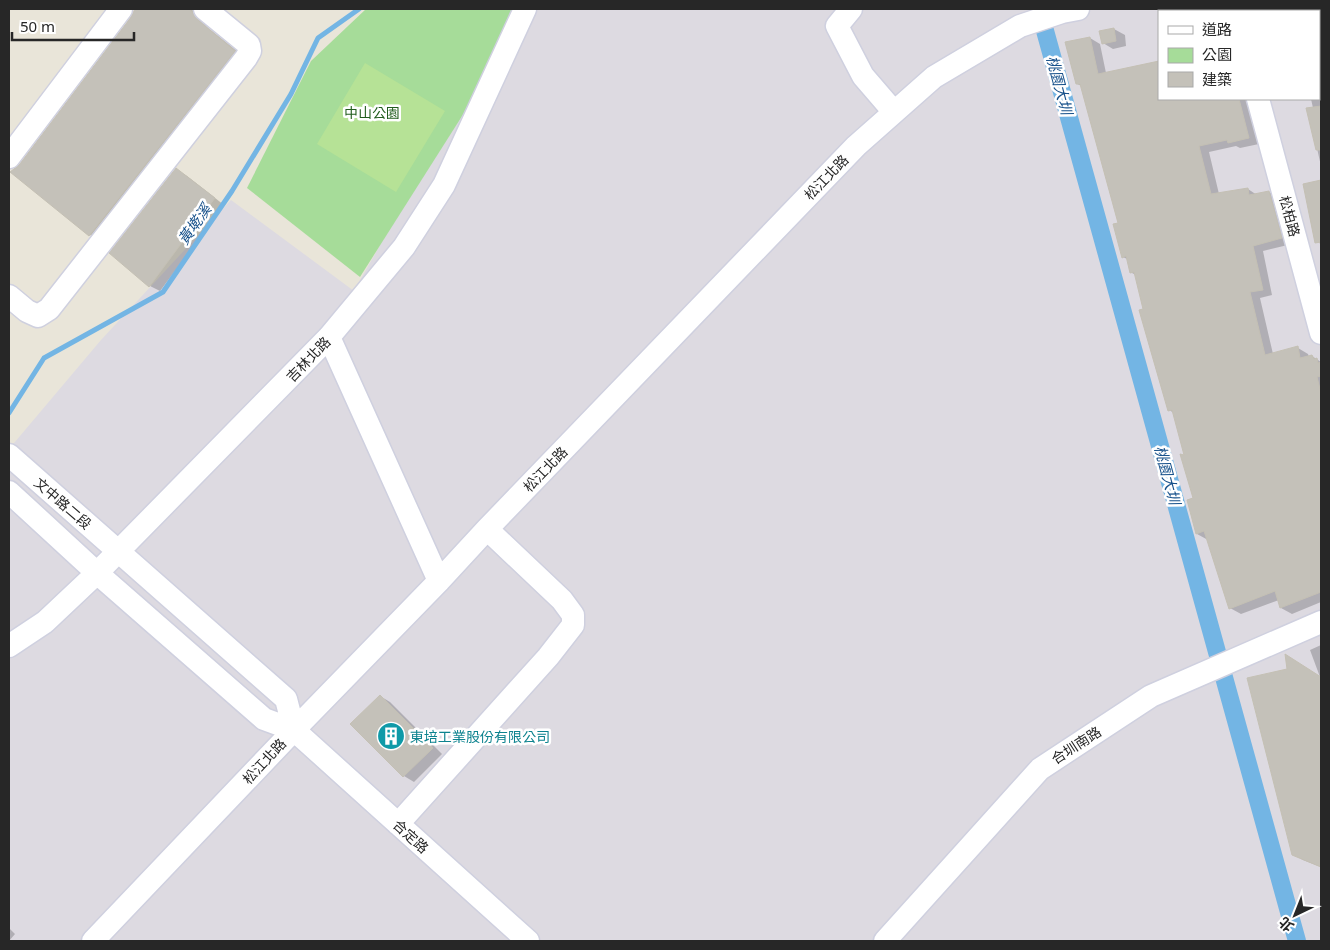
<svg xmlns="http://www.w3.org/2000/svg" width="1330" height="950" viewBox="0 0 1330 950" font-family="'Noto Sans','Noto Sans TC',sans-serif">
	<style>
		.industrial { fill: #dddae1; fill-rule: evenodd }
		.green { fill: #a6dc99 }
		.pitch { fill: #b6e296 }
		.shadow { fill: #0003 }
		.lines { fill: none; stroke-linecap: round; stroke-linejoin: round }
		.stream { stroke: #73b5e4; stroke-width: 5 }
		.canal { stroke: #73b5e4; stroke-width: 18 }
		.building { fill: #c4c1b9; stroke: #c4c0b4 }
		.minor-casing { stroke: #cfd0df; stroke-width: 25 }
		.minor { stroke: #fff; stroke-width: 22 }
		.labels { text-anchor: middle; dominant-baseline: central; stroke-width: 5; stroke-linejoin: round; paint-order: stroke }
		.park-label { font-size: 14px; fill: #225d1e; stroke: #fff }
		.street-label { font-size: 14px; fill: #272727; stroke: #fff }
		.culture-label { font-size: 14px; fill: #0d838f; stroke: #fff; text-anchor: start }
		.water-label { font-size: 15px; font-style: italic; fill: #17518b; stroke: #fff }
	</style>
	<rect width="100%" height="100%" fill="#e9e5d9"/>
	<path class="industrial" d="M514 9H1321V941H9V449L101 340 231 200 354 291ZM1159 11H1319V99H1159Z"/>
	<path class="green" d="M366 9H516L464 113 360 277 247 188 311 61Z"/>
	<path class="pitch" d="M365 63 445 111 396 192 317 144Z"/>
	<path class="shadow" d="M136 9H191L203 17V21L207 27 245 57 100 241 90 235 12 172 20 166 133 18Z
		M1215 9H1218L1222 11H1202Z
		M1250 9H1292L1293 11H1251Z
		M1321 17V166L1308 109 1313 108 1311 99H1319V18Z
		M1114 29 1125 35 1126 46 1113 49 1103 43 1101 32Z
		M1090 38 1100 44 1106 73 1159 99H1248L1259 144 1240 148 1236 146 1209 152 1219 194 1248 189 1257 195 1269 192 1279 198 1292 244 1263 251 1272 295 1260 298 1273 354 1298 348 1308 354 1309 357 1312 356 1321 362V602L1292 614 1281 608 1279 600 1241 614 1230 608 1208 540 1197 534 1188 500 1194 499 1186 456 1174 413 1169 410 1136 275 1132 273 1129 260 1123 257 1119 224 1082 86 1077 84Z
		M176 170 187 176 224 205 160 291 150 286Z
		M1321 181V248L1304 185Z
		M1321 645V867L1303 860 1293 854 1320 677 1310 650Z
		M380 696 390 702 442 754 414 782 404 776Z
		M9 928 15 934 9 941Z"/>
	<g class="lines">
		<path class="stream" d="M9 413 44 358 163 292 232 191 291 94 318 38 359 9"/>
		<path class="canal" d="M1039 9 1297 941"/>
	</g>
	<path class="building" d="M135 9H190L197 19 235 51 89 236 10 172 19 165 131 17Z
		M1114 28 1116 41 1102 44 1099 31Z
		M1090 37 1098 74 1159 61V99H1239L1249 138 1228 143 1227 140 1199 146 1211 194 1248 188 1249 195 1269 191 1282 238 1253 246 1263 290 1250 292 1265 355 1298 346 1300 358 1312 355 1314 359 1317 358 1318 363 1321 362V376L1317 377 1321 393V592L1280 608 1275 591 1229 609 1204 531 1196 534 1187 500 1193 498 1180 454 1184 455 1172 410 1168 411 1139 310 1143 309 1134 272 1130 273 1126 256 1122 258 1113 224 1118 223 1080 84H1076L1065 42Z
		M1321 106V150H1316L1306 108Z
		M176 168 215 198 149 287 109 253Z
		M1321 180V242L1315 243 1303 184Z
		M1285 654 1321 677V867L1292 855 1247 678 1287 669Z
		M380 695 433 748 403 777 350 724Z"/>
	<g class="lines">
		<g class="minor-casing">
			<path id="minor" d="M851 9 837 26 863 76 894 112
				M1234 9V11
				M1258 99 1321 333
				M9 157 121 9
				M9 296 27 311 38 316 49 309 246 58 250 51 249 45 205 9
				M329 337 439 581
				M9 455 286 699 294 730
				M9 492 97 573 264 719 294 730 528 941
				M9 646 45 622 97 573 329 337 404 247 444 185 525 9
				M398 824 548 657 573 625V615L562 600 487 529
				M93 941 294 730 439 581 487 529 856 146 934 77 1020 26 1062 12 1078 9
				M885 941 1040 769 1151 696 1321 622"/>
		</g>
		<use href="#minor" class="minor"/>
	</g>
	<defs>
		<g id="building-disc" transform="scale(1.4375)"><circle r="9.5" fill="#0f9aa8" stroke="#fff"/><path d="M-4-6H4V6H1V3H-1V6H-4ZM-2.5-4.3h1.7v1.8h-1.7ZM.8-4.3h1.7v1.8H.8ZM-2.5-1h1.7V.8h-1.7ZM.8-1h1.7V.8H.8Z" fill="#fff"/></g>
	</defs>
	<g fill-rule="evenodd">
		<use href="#building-disc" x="391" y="736"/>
	</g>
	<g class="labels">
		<g class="park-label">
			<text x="372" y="112">中山公園</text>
		</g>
		<g class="street-label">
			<text transform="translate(826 177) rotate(-46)">松江北路</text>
			<text transform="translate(1290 216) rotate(75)">松柏路</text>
			<text transform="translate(308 359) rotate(-46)">吉林北路</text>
			<text transform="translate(545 469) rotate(-46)">松江北路</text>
			<text transform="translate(63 503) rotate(41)">文中路二段</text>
			<text transform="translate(1076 745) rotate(-33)">合圳南路</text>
			<text transform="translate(264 761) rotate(-47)">松江北路</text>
			<text transform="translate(411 836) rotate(42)">合定路</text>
		</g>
		<g class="culture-label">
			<text x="410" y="736">東培工業股份有限公司</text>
		</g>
		<g class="water-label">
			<text transform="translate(1060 85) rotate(75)">桃園大圳</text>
			<text transform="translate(194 224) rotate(-55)">黃墘溪</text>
			<text transform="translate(1168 475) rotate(75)">桃園大圳</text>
		</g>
	</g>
	<rect width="1330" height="950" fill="none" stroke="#272727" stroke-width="20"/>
	<rect x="1158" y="10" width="162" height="90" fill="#ffffff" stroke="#a9a9a9"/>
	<rect x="1168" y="26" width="25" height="8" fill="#ffffff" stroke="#a9a9a9"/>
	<text x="1202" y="35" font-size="15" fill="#272727">道路</text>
	<rect x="1168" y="48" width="25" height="15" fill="#a6dc99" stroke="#a9a9a9"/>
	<text x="1202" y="60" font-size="15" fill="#272727">公園</text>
	<rect x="1168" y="72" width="25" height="15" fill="#c4c1b9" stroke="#a9a9a9"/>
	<text x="1202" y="85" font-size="15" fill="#272727">建築</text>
	<g transform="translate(1295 915) rotate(223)" stroke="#ffffff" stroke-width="4" paint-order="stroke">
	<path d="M0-4L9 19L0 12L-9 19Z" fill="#272727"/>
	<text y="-8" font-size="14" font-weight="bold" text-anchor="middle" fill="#272727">北</text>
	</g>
	<path d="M12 32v8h122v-8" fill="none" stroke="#272727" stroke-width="2.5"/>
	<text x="20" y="32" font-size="15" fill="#272727" stroke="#ffffff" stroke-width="4" paint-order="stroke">50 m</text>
</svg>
